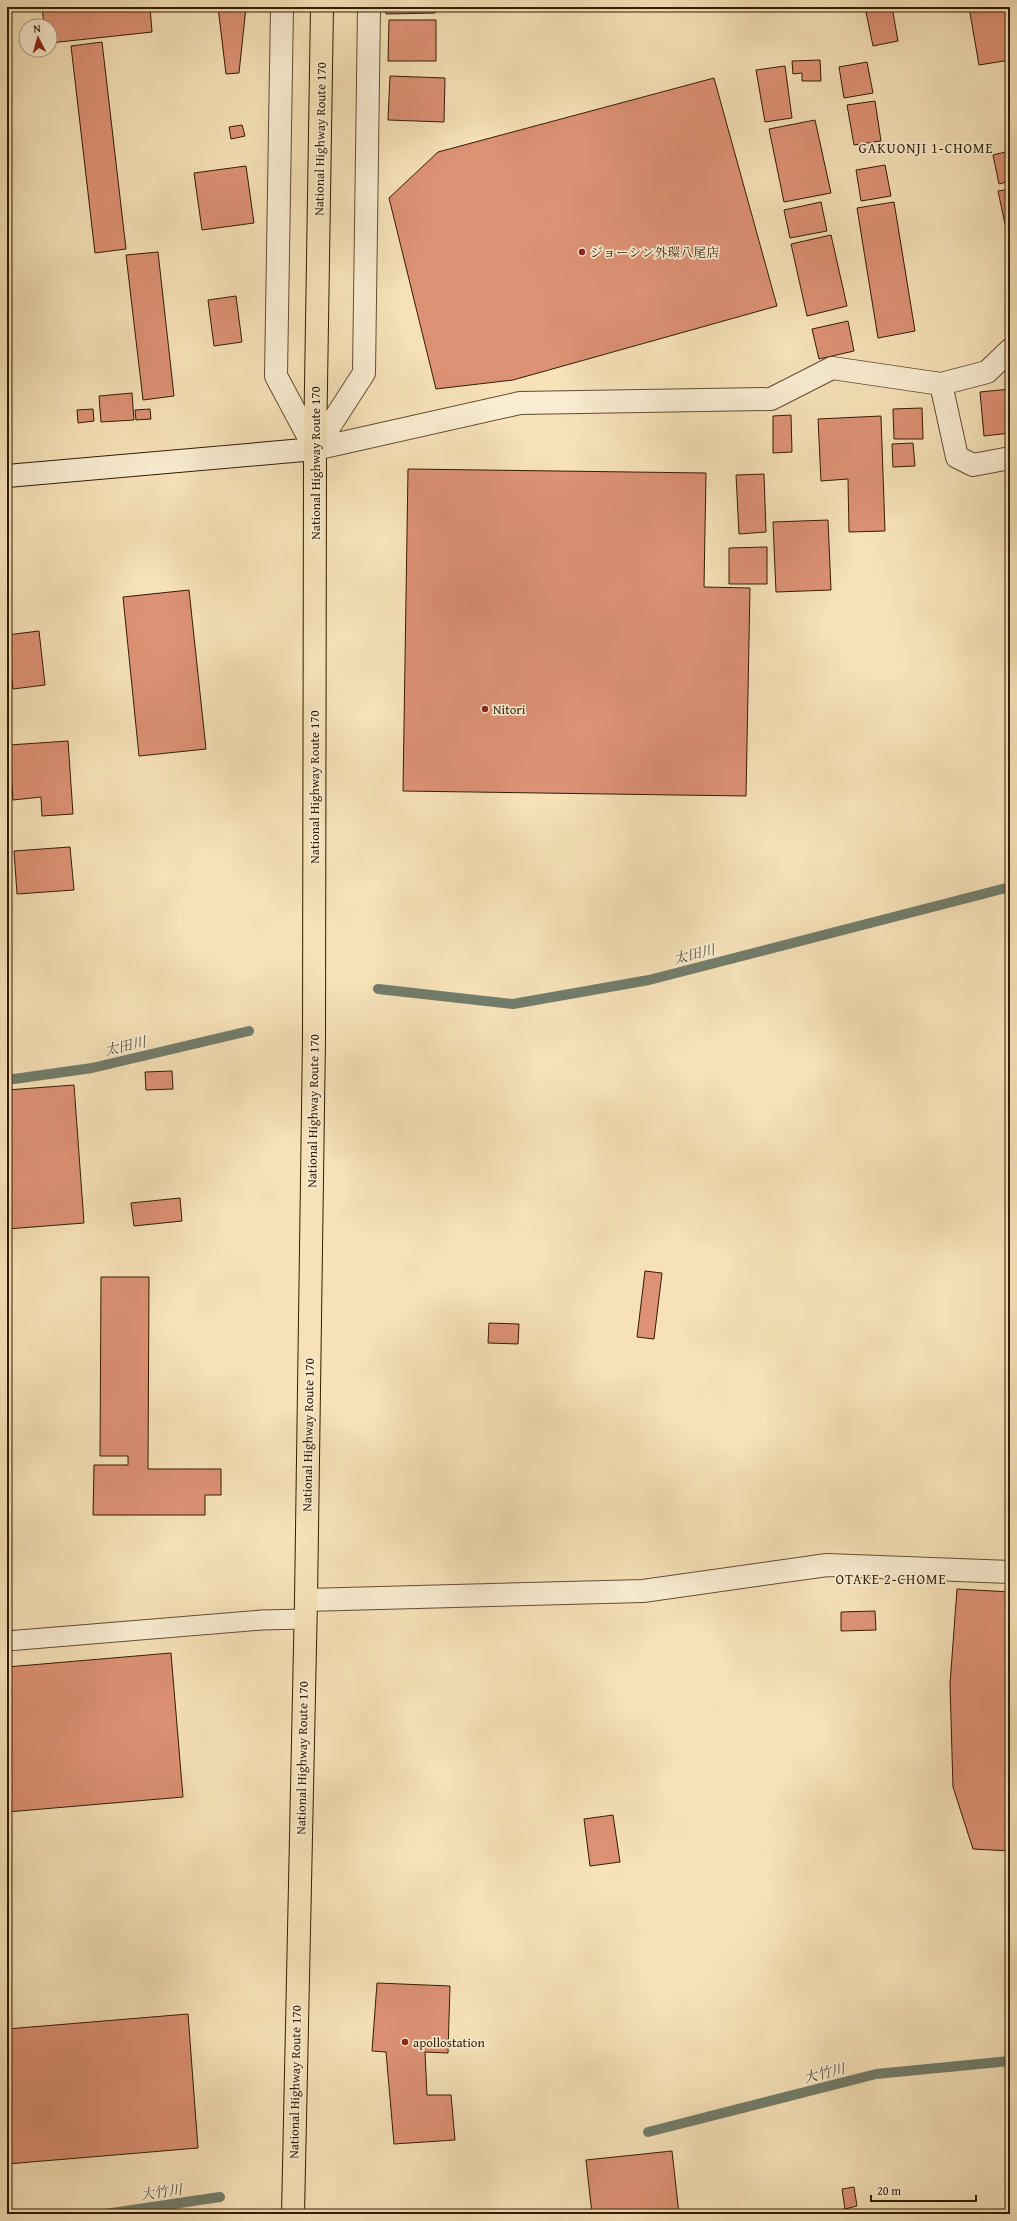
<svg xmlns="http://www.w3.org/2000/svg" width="1017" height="2221" viewBox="0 0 1017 2221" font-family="'Gentium Book Plus','Noto Serif JP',serif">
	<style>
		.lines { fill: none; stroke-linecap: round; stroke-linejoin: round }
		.stream { stroke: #727d6c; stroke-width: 10 }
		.building { fill: #dd9175; stroke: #321c05 }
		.lane-casing { stroke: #634d32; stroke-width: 21 }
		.street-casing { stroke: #634d32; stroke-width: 24 }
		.secondary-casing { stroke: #321c05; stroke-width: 24 }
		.highway-casing { stroke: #321c05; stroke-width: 24 }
		.lane { stroke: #f9ecd1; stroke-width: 19 }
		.street { stroke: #f9ecd1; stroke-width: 22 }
		.secondary { stroke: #f9ecd1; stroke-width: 22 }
		.highway { stroke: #f6e1b8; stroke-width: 22 }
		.poi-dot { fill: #8f2418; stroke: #f9ecd1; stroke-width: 1.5 }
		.labels { text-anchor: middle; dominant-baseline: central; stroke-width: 3.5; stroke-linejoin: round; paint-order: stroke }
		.street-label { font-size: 13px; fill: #321c05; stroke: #f9ecd1 }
		.poi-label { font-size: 13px; fill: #321c05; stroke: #f9ecd1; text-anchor: start }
		.neighbourhood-label { font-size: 14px; letter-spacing: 1px; fill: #321c05; stroke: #f9ecd1 }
		.water-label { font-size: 14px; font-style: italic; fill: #524d38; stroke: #f9ecd1 }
	</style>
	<rect width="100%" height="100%" fill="#f6e1b8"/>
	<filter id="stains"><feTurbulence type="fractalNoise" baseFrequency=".005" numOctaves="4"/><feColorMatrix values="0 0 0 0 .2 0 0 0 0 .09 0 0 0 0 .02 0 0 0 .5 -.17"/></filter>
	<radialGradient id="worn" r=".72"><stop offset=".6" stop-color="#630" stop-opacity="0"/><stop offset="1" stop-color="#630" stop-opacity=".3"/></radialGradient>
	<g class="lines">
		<path class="stream" d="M378 989 513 1004 649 980 1010 887
			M7 1080 92 1068 249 1031
			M648 2132 876 2074 1010 2061
			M105 2214 220 2197"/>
	</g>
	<path class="building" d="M42 7H150L152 32 50 43V26H44Z
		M218 7H246L239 73 226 74Z
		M386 7H434L435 13 386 14Z
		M865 7H892L898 41 873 46Z
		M969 7H1010V60L979 65Z
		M389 20H436V61H388Z
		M102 42 126 249 95 253 71 46Z
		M820 60 821 81H802V73L793 74 792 61Z
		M867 62 873 93 844 98 839 67Z
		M785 66 792 118 765 122 756 70Z
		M390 76 445 78 444 122 388 120Z
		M714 78 777 306 513 380 436 389 389 198 438 152Z
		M875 101 881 141 854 145 847 105Z
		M815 120 831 193 784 202 769 129Z
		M242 125 245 136 231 139 229 127Z
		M1010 151V181L999 184 993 155Z
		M885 165 891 196 861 201 856 170Z
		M246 166 254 223 202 230 194 173Z
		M1010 189V243H1009L998 191Z
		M821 202 827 231 790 238 784 210Z
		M894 202 915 331 878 338 857 208Z
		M831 235 847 306 807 316 791 244Z
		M158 252 174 396 143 400 126 255Z
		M236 296 242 342 214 346 208 300Z
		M848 321 854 351 819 359 812 329Z
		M1010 389V433L984 436 980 392Z
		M132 393 134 420 101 422 99 396Z
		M922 408 923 439H894L893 409Z
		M93 409 94 421 78 423 77 410Z
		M150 409 151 419 136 420 135 410Z
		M791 415 792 452 773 453V416Z
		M881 416 885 531 849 532 848 479 821 481 818 419Z
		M913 443 915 466 893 467 892 444Z
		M408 469 706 473 704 587 750 588 746 796 403 791Z
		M764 474 766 532 739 534 736 475Z
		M828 520 831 590 776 592 773 522Z
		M767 547V584H729V548Z
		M189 590 206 749 139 756 123 597Z
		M39 631 45 685 13 689 7 635Z
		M68 741 73 814 42 816 41 797 13 800 9 745Z
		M7 846 10 877H7Z
		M70 847 74 890 17 894 14 851Z
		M172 1071 173 1089 146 1090 145 1072Z
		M74 1085 84 1223 7 1229V1090Z
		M180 1198 182 1221 134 1226 131 1203Z
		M645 1271 662 1273 654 1339 637 1337Z
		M101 1277H149L148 1469H221V1495H205V1515H93L94 1465H128V1456H100Z
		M489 1323 519 1324 518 1344 488 1343Z
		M957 1589 1010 1592V1851L973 1849 953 1787 950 1684Z
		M875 1611 876 1630 841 1631V1612Z
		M171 1653 183 1797 7 1812V1667Z
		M613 1815 620 1862 590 1866 584 1819Z
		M377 1983 450 1986 448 2053 425 2052 427 2095H451L455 2140 394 2144 386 2052 372 2051Z
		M188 2014 198 2148 7 2164V2029Z
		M672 2151 679 2214H592L586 2160Z
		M854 2187 857 2206 845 2209 842 2189Z"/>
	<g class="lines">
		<g class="lane-casing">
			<path id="lane" d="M7 1641 262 1620 305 1619"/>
		</g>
		<g class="street-casing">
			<path id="street" d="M282 7 276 376 315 449
				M941 384 957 457 973 465 1010 458
				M315 449 520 403 771 399 832 368 941 384 987 372 1010 350
				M315 449 364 373 369 7
				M306 1600 643 1591 827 1565 1010 1572"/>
		</g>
		<g class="secondary-casing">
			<path id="secondary" d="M7 476 315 449"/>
		</g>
		<g class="highway-casing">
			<path id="highway" d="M293 2214 306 1600 314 1038 315 449 322 7"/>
		</g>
		<use href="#lane" class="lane"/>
		<use href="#street" class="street"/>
		<use href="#secondary" class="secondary"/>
		<use href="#highway" class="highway"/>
	</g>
	<g class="poi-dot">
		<circle cx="582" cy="252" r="4"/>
		<circle cx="485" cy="709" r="4"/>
		<circle cx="405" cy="2042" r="4"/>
	</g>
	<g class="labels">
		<g class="street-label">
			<text transform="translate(320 139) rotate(-89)">National Highway Route 170</text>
			<text transform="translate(315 463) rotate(-90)">National Highway Route 170</text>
			<text transform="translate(314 787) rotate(-90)">National Highway Route 170</text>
			<text transform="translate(313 1111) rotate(-89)">National Highway Route 170</text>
			<text transform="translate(308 1435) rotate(-89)">National Highway Route 170</text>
			<text transform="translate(302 1758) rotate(-89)">National Highway Route 170</text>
			<text transform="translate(295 2082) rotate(-89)">National Highway Route 170</text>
		</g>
		<g class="poi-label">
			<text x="590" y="252">ジョーシン外環八尾店</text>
			<text x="493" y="709">Nitori</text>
			<text x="413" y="2042">apollostation</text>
		</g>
		<g class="neighbourhood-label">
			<text x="926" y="148">GAKUONJI 1-CHOME</text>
			<text x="891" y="1579">OTAKE 2-CHOME</text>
		</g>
		<g class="water-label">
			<text transform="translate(694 954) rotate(-14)">太田川</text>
			<text transform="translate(125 1046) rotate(-13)">太田川</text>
			<text transform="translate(824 2073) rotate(-14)">大竹川</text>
			<text transform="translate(161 2192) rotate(-8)">大竹川</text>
		</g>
	</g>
	<rect width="1017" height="2221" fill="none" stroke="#f6e1b8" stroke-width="24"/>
	<rect x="8" y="8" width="1001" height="2205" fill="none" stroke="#321c05" stroke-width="2"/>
	<rect x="12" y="12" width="993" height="2197" fill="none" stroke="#321c05"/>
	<g transform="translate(38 38) rotate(354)"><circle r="19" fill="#f9ecd1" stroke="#a9997f"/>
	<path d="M0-3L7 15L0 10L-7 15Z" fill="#8f2418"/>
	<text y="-6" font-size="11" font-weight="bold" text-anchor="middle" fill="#321c05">N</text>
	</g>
	<path d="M871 2195v6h105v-6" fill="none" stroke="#321c05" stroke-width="2"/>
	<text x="877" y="2195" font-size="12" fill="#321c05" stroke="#f9ecd1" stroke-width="3" paint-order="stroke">20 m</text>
	<rect width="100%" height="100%" filter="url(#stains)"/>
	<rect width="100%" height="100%" fill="url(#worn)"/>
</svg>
